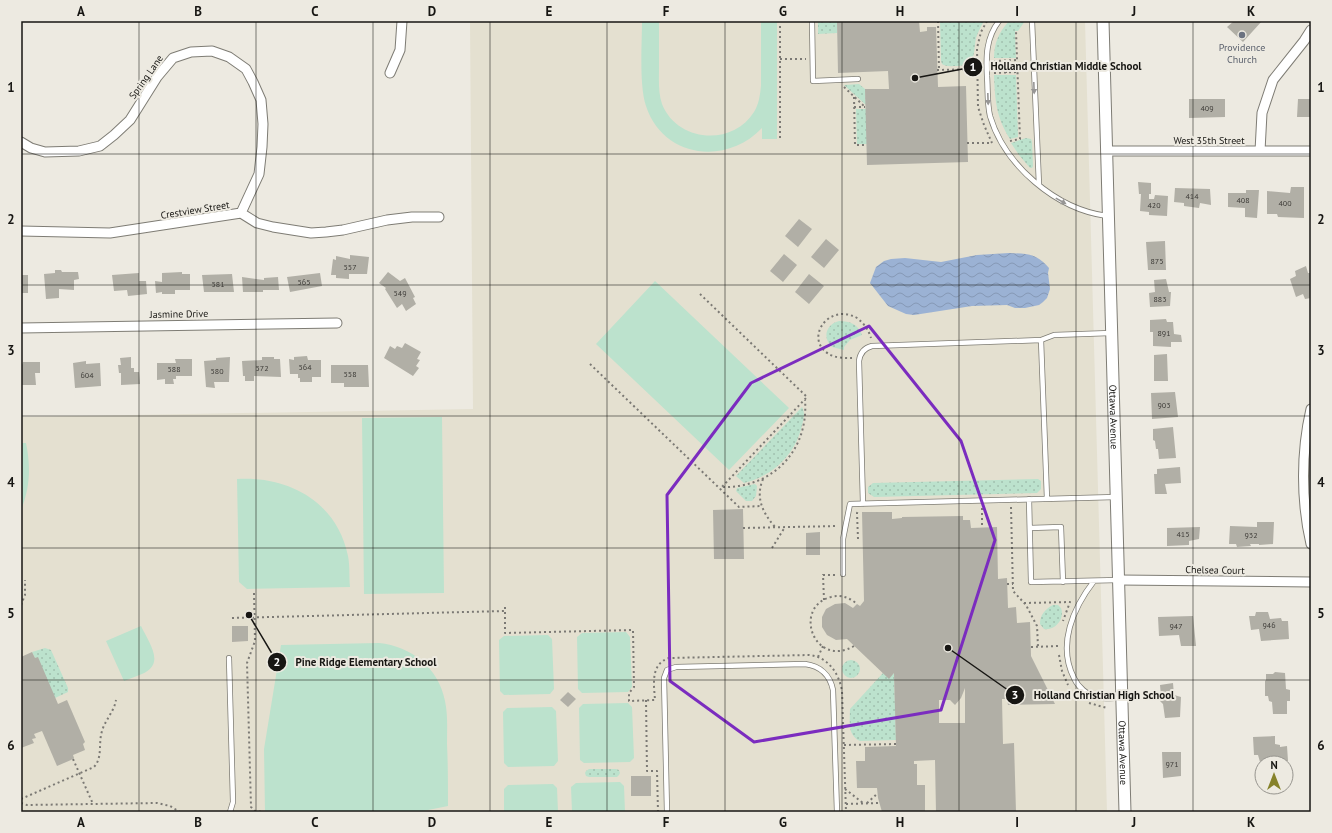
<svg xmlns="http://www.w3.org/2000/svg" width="1332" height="833" viewBox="0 0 1332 833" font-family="'PT Sans',sans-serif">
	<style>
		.built { fill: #e4e0d0 }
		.grass { fill: url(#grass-dots) }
		.park { fill: #bce2cd }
		.water { fill: url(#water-waves) }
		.building { fill: #b1afa6; fill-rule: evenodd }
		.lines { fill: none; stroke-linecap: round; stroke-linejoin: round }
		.service-casing { stroke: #7e7c74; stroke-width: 6 }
		.minor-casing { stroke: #7e7c74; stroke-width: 11 }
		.tertiary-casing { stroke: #7e7c74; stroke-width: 13 }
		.path { stroke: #7b7974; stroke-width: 2; stroke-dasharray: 2 3; stroke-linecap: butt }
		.service { stroke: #fff; stroke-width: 4.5 }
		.minor { stroke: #fff; stroke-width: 9 }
		.tertiary { stroke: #fff; stroke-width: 11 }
		.oneway { fill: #979695 }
		.marked { fill: none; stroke: #7b2cbf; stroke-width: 3; stroke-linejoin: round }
		.grid { fill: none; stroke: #171613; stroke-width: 1; stroke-opacity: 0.55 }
		.worship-dot { fill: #6b7280; stroke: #edeae1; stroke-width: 1.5 }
		.labels { text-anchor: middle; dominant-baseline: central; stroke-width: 4; stroke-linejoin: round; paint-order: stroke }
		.number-label { font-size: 8px; fill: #3e3c38 }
		.worship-label { font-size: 10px; fill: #5b616d; stroke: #edeae1 }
		.street-label { font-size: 10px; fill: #171613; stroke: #edeae1 }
		.leader { fill: none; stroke: #171613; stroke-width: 1.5 }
		.callout-dot { fill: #171613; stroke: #edeae1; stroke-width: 1.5 }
		.mark-label { font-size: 12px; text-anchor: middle; font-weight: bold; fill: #fff }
		.callout-label { font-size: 11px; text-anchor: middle; font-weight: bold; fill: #171613; stroke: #edeae1; stroke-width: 4; stroke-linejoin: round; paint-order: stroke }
		.neatline { fill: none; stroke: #171613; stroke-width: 1.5 }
		.grid-label { font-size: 13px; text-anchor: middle; font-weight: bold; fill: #171613 }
	</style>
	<defs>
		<pattern id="grass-dots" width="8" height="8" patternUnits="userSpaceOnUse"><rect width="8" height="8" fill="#bce2cd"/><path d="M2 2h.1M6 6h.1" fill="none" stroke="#a1c1af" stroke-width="1.8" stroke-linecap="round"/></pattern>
		<pattern id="water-waves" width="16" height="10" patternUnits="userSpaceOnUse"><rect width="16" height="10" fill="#9bb2d4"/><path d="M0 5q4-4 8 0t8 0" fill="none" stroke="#8598b5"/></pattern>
	</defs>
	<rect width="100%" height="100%" fill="#edeae1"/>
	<path class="built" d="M470 21H1085L1107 812H21V417L473 409Z"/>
	<path class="grass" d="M818 21H837V33L818 34Z
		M940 21H984C981 26 978 32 976 38 973 53 977 65 957 66 952 66 946 67 942 64L941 61Z
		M1009 21H1025L1018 31H1015L1016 58H994C994 43 999 32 1009 21Z
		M994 75H1016L1018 137 1010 139C996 117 995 100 994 75Z
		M859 84 865 89 866 105 844 85Z
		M856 109H866L867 144H857Z
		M1026 138 1031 139 1032 142 1033 166 1032 168H1030L1019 155 1011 143Z
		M839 321C850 321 858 324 862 335L850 340 844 347V350L832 347C822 338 826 324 839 321Z
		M802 407C805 412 804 419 802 425 796 454 773 476 744 483L736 476Z
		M1038 479 1041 481V489L1037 493 874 497 868 493V487L873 483Z
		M755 484 757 486 756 496 752 501H746L736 491 737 488Z
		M1053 605H1058L1061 608C1065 618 1056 631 1044 629L1040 624C1040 615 1045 609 1053 605Z
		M45 648 51 650 68 688V692L55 698 32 652Z
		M842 669a9 9 0 1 1 18 0a9 9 0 1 1-18 0Z
		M883 673 889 678 894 673 896 740 860 741C847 735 850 721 850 709Z
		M589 769H616L619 770 620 773 619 775 617 777H589L586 776 585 773 586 771Z"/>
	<path class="park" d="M642 21H659C659 36 659 52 659 67 659 79 658 92 662 104 677 142 732 147 754 112 759 104 760 95 761 86V21H777V139H762V128C726 166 663 158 646 106 639 85 642 44 642 21Z
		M655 281 789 408 729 470 596 344Z
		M442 417 444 593 364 594 362 418Z
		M21 443H26C31 467 30 488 21 510Z
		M237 479C289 476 337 502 348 556 350 566 349 577 350 587L247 589 239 582Z
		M141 626C149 643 166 664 142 674 136 676 130 679 124 681L106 641Z
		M626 632 630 637 632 687 628 692 582 693 578 689 577 637 582 633Z
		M548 635 552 639 554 689 550 694 504 695 500 691 499 640 504 636Z
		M379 643C411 646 439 668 445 701 448 715 447 730 447 744 448 765 448 785 448 806L418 812H265L264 749 281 645Z
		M628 703 632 707 634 758 630 762 584 763 580 760 579 708 583 704Z
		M552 707 556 711 558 761 554 766 508 767 504 763 503 712 507 708Z
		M620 782 624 786 625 812H572L571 787 576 783Z
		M553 784 557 788 558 812H504V789L508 785Z"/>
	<path class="water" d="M1009 253C1028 254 1036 253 1049 268L1048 273 1050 289 1047 298 1043 302 1039 305 1025 308H1015L1007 305 972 306 914 315 906 314 888 306 870 283 876 267 884 261 891 259 905 258 941 262 977 255Z"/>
	<path class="building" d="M837 21H919L920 32 927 31V27H936L938 87 966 86 968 162 867 165 865 89H889L888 71 838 73Z
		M1234 21H1262L1243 42 1227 27Z
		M1189 99H1225V117L1189 118Z
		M1298 99H1311V117H1297Z
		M1138 182 1151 183V194H1149V199H1154L1155 195 1168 196 1167 216 1149 215V212L1140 211 1141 194H1139Z
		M1291 187H1304V218L1278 217 1277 214H1267V191L1290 193Z
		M1175 188 1210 189 1211 205 1200 203 1199 208 1184 206V203L1174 202Z
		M1246 190H1259L1257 218 1245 217V208L1228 207V193H1246Z
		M799 219 812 229 798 247 785 236Z
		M826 239 839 250 824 268 811 257Z
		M1165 241 1166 270H1148L1146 242Z
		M784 254 797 265 783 282 770 271Z
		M350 255 369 257 367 274H349V279L336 278V275H331L333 259 336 260V256L350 259Z
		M1306 266 1308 273H1311V298L1305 299 1303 294 1296 297 1290 279 1296 276 1295 271Z
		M55 270H61L62 272H78L79 279 74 280V290L59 289V298L46 299 44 274 55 273Z
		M182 272V274H190V290H175V294H162V292L156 293 155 281 162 282V273Z
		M388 272 400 281 405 278 415 297 413 298 416 304 406 311 402 304 397 308 385 289 386 288 379 283Z
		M139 273V281H146L147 294 128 296 127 290 114 291 112 275Z
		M320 273 322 286 290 292 287 277Z
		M232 274 234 292H204L202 275Z
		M809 274 824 286 809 304 795 292Z
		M21 275H28V293H21Z
		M242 277 264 280V278L278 277 279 290H263V292H243Z
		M1166 279 1169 292H1171L1170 306 1150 307 1149 293 1155 292 1154 280Z
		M1166 319 1167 322H1173L1174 334 1181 335 1182 342H1171V347L1153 346V332H1150V320Z
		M405 343 421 352 417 359 420 360 416 366 419 368 413 376 384 358 390 346 395 349 397 346 402 348Z
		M1167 354 1168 381H1154V355Z
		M307 356 308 360H321V377H312V382H300V378H298V374H290L289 359 294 360V357Z
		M131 357V368H134V372H139L140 384 121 385V373H119L118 365H121L120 358Z
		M230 357 229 382H214L215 388 206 387 204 361 216 360V358Z
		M262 357H274V359H280L281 377 254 376V381H245V376H243L242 361 262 360Z
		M175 359H192V376H176V379H173L174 384H165V379L157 380V363H176Z
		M86 361V364L100 363 101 386 75 388 73 363Z
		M23 362H40V373H35L36 385H21V368Z
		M331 365H368L369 387H344V383H331Z
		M1175 392 1178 417 1152 419 1151 393Z
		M1173 427 1176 458 1159 459 1158 449H1156L1155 441 1153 440V429Z
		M1180 467 1181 483 1165 484 1167 494H1155L1154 474H1157V469Z
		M743 509 744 559H714L713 510Z
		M862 512H892V519L902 518V517L963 516V520H970L971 528 997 527 998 579 1007 578 1008 608 1016 607 1017 623 1030 622 1031 656 1055 704 1008 705 1007 699H1002L1003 744 1014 743 1016 812H936L935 760 914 761V764H917V785H925V812H882L878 798 877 788H857L856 761H865V747L896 746 894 673 889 679 847 639 836 640 827 635 822 627V617L826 609 835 604 845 603 853 608 857 604 860 606 864 601ZM965 688V723H939V700H950L955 705 961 698Z
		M1257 522H1274L1273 544 1259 545V544H1250L1251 546 1237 547 1236 544H1229L1230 526 1257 527Z
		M1200 527 1199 539 1189 541V545L1167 546V528Z
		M820 532V555H806V533Z
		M1256 612H1268L1270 619 1281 618 1282 621H1288L1289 639 1261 641 1259 629 1251 630 1249 616H1255Z
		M1193 616 1196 646H1181L1179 635 1159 636 1158 617Z
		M232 626H248V641L232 642Z
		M32 652 35 658 38 657 58 704 67 700 85 742 83 744 85 750 73 755 74 758 71 760 57 766 42 731 34 734 36 738 32 739 34 743 21 748V657Z
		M1275 672 1285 673 1286 689 1290 690V701H1287V714H1273L1272 702 1269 701 1268 696H1265V681L1266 680V674H1273Z
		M1173 683 1174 695 1181 697 1180 717 1165 718 1163 704 1160 701 1163 698 1161 696 1160 685Z
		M568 692 576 699 568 707 560 700Z
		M1275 736V744L1280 745V747L1287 746 1288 761 1260 762 1258 755H1254L1253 737Z
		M1162 752H1181V776L1163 778Z
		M631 776H651V796H631Z"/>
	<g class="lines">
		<g class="service-casing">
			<path id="service" d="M812 21 813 81 858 79
				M999 21C986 38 986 56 987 76 988 89 987 103 990 116 1005 166 1056 209 1107 216
				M1032 21 1039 185
				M1041 340 1047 499
				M1029 499 1031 582 1119 580
				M863 504 859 361C860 353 864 348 872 346L1041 340 1054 335 1111 333
				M1030 528 1061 527 1063 582
				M843 574V539L850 504 1116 497
				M1094 581C1073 608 1057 645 1074 678 1078 687 1087 695 1097 697 1104 699 1113 698 1121 698
				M229 658 233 802 230 812
				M667 812 664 678 667 670 676 667 805 664C820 666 830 675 833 690L837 812"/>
		</g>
		<g class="minor-casing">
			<path id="minor" d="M390 73 400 50 402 21
				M21 142 31 148 45 152 79 151 100 146 114 135 130 120 157 77 173 58 191 52 212 51 229 57 246 69 253 82 261 100 263 124 262 147 259 174 241 213
				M1106 151H1311
				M1260 151 1262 113 1273 80 1304 41 1311 30
				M21 231 110 233 241 213 257 223 273 227 311 233 326 232 343 230 387 220 412 217H439
				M21 328 337 323
				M1311 409C1301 452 1301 501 1311 544
				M1119 580 1311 582"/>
		</g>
		<g class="tertiary-casing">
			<g id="tertiary">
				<path id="s1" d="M1103 21 1125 812"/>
			</g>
		</g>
		<path class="path" d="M938 21 939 70
			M987 21 981 32 977 48 978 107 984 125 992 143
			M780 26V139
			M780 59H806
			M994 61 1017 60
			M1006 61V73
			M937 70 977 69
			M994 73 1017 72
			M844 87 865 107
			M854 97 855 145H867
			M854 107H865
			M1010 141 1020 139 1016 31
			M967 143H992
			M700 294 807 397 720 489
			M852 358C846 358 839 358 833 356 801 343 827 301 857 318 864 323 869 331 871 338
			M590 364 739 507 761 506
			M763 479C755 498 763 513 775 527
			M723 487C773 488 809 450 805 400
			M1011 507 1013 591 1026 605 1037 626 1038 647
			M982 508V527
			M743 528 838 526
			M858 539 857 513 858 511
			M772 548 785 527
			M1007 584H1013
			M254 593 255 641 247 663 251 807 255 811 262 812
			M824 600 823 575H836
			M1024 603 1070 602 1063 621
			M21 605 25 595V580
			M505 607V633L633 630 634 687 629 693V701L655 700C654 685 650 664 669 658L809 655C828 657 839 673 842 691L846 812
			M232 618 505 611
			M854 646C814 669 792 607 831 597 841 594 850 598 857 604
			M1031 647 1059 646
			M1059 655 1062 671 1068 685
			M818 657 823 646
			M646 700 647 771H657L658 812
			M1089 703 1107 708
			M844 745 896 744
			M73 759 93 804
			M845 789 863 803
			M21 799 94 767C103 757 98 744 102 731 105 720 114 712 116 700
			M21 803 27 805 157 803 170 806 180 812
			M867 803 878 793
			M846 804 880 803"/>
		<use href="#service" class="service"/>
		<use href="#minor" class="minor"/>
		<use href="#tertiary" class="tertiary"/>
	</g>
	<defs><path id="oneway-solid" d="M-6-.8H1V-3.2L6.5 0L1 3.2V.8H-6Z"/></defs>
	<g class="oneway">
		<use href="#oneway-solid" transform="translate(1034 88) rotate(88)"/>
		<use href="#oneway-solid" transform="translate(988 99) rotate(88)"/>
		<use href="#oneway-solid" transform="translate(1061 201) rotate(29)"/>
	</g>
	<path class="marked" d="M869 326 961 441 995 540 941 710 754 742 670 681 667 495 751 383Z"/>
	<path class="grid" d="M139 21V812M256 21V812M373 21V812M490 21V812M607 21V812M725 21V812M842 21V812M959 21V812M1076 21V812M1193 21V812M21 154H1311M21 285H1311M21 416H1311M21 548H1311M21 680H1311"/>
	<circle class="worship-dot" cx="1242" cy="35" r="4"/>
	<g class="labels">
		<g class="number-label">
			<text x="1207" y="108">409</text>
			<text x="1192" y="196">414</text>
			<text x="1243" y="200">408</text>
			<text x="1285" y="203">400</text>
			<text x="1154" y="205">420</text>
			<text x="1157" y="261">875</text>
			<text x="350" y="267">557</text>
			<text x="304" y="282">565</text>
			<text x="218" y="284">581</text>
			<text x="400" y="293">549</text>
			<text x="1160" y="299">883</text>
			<text x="1164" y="333">891</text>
			<text x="305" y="367">564</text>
			<text x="262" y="368">572</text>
			<text x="174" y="369">588</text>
			<text x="217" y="371">580</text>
			<text x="350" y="374">558</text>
			<text x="87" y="375">604</text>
			<text x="1164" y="405">903</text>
			<text x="1183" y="534">415</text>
			<text x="1251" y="535">932</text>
			<text x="1269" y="625">946</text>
			<text x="1176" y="626">947</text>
			<text x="1172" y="764">971</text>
		</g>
		<g class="worship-label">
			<text x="1242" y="47">Providence<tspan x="1242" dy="12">Church</tspan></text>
		</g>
		<g class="street-label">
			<text transform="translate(146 77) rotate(-55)">Spring Lane</text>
			<text x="1209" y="140">West 35th Street</text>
			<text transform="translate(195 210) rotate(-9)">Crestview Street</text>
			<text transform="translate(179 314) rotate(-1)">Jasmine Drive</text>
			<text stroke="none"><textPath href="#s1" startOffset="396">Ottawa Avenue</textPath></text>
			<text transform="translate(1215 570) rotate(1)">Chelsea Court</text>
			<text stroke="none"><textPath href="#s1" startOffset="732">Ottawa Avenue</textPath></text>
		</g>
	</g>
	<path class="leader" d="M915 78L973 67M249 615L277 662M948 648L1015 695"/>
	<g class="callout-dot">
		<circle cx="915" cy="78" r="4"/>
		<circle cx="249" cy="615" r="4"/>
		<circle cx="948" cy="648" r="4"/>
		<circle cx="973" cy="67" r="10"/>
		<circle cx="277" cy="662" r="10"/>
		<circle cx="1015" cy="695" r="10"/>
	</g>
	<g class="mark-label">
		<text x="973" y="71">1</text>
		<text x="277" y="666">2</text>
		<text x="1015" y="699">3</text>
	</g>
	<g class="callout-label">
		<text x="1066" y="70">Holland Christian Middle School</text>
		<text x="366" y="666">Pine Ridge Elementary School</text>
		<text x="1104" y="699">Holland Christian High School</text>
	</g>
	<rect width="1332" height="833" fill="none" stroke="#edeae1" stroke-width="44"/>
	<g transform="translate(1274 775)"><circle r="19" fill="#edeae1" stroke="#97958f"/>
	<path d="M0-3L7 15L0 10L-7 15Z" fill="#86822a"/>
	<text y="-6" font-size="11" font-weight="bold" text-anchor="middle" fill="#171613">N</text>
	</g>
	<rect x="22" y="22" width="1288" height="789" class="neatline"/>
	<g class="grid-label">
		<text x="81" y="16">A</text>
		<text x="198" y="16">B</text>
		<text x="315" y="16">C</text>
		<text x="432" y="16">D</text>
		<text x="549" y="16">E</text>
		<text x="666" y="16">F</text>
		<text x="783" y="16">G</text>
		<text x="900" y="16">H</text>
		<text x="1017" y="16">I</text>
		<text x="1134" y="16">J</text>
		<text x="1251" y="16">K</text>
		<text x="11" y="92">1</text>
		<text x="1321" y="92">1</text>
		<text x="11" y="224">2</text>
		<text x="1321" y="224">2</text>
		<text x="11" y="355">3</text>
		<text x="1321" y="355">3</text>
		<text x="11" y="487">4</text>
		<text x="1321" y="487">4</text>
		<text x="11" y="618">5</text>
		<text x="1321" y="618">5</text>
		<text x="11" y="750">6</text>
		<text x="1321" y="750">6</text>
		<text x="81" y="827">A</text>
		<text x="198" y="827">B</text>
		<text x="315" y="827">C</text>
		<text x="432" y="827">D</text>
		<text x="549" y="827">E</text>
		<text x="666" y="827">F</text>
		<text x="783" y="827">G</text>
		<text x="900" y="827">H</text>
		<text x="1017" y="827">I</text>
		<text x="1134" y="827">J</text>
		<text x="1251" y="827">K</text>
	</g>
</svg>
